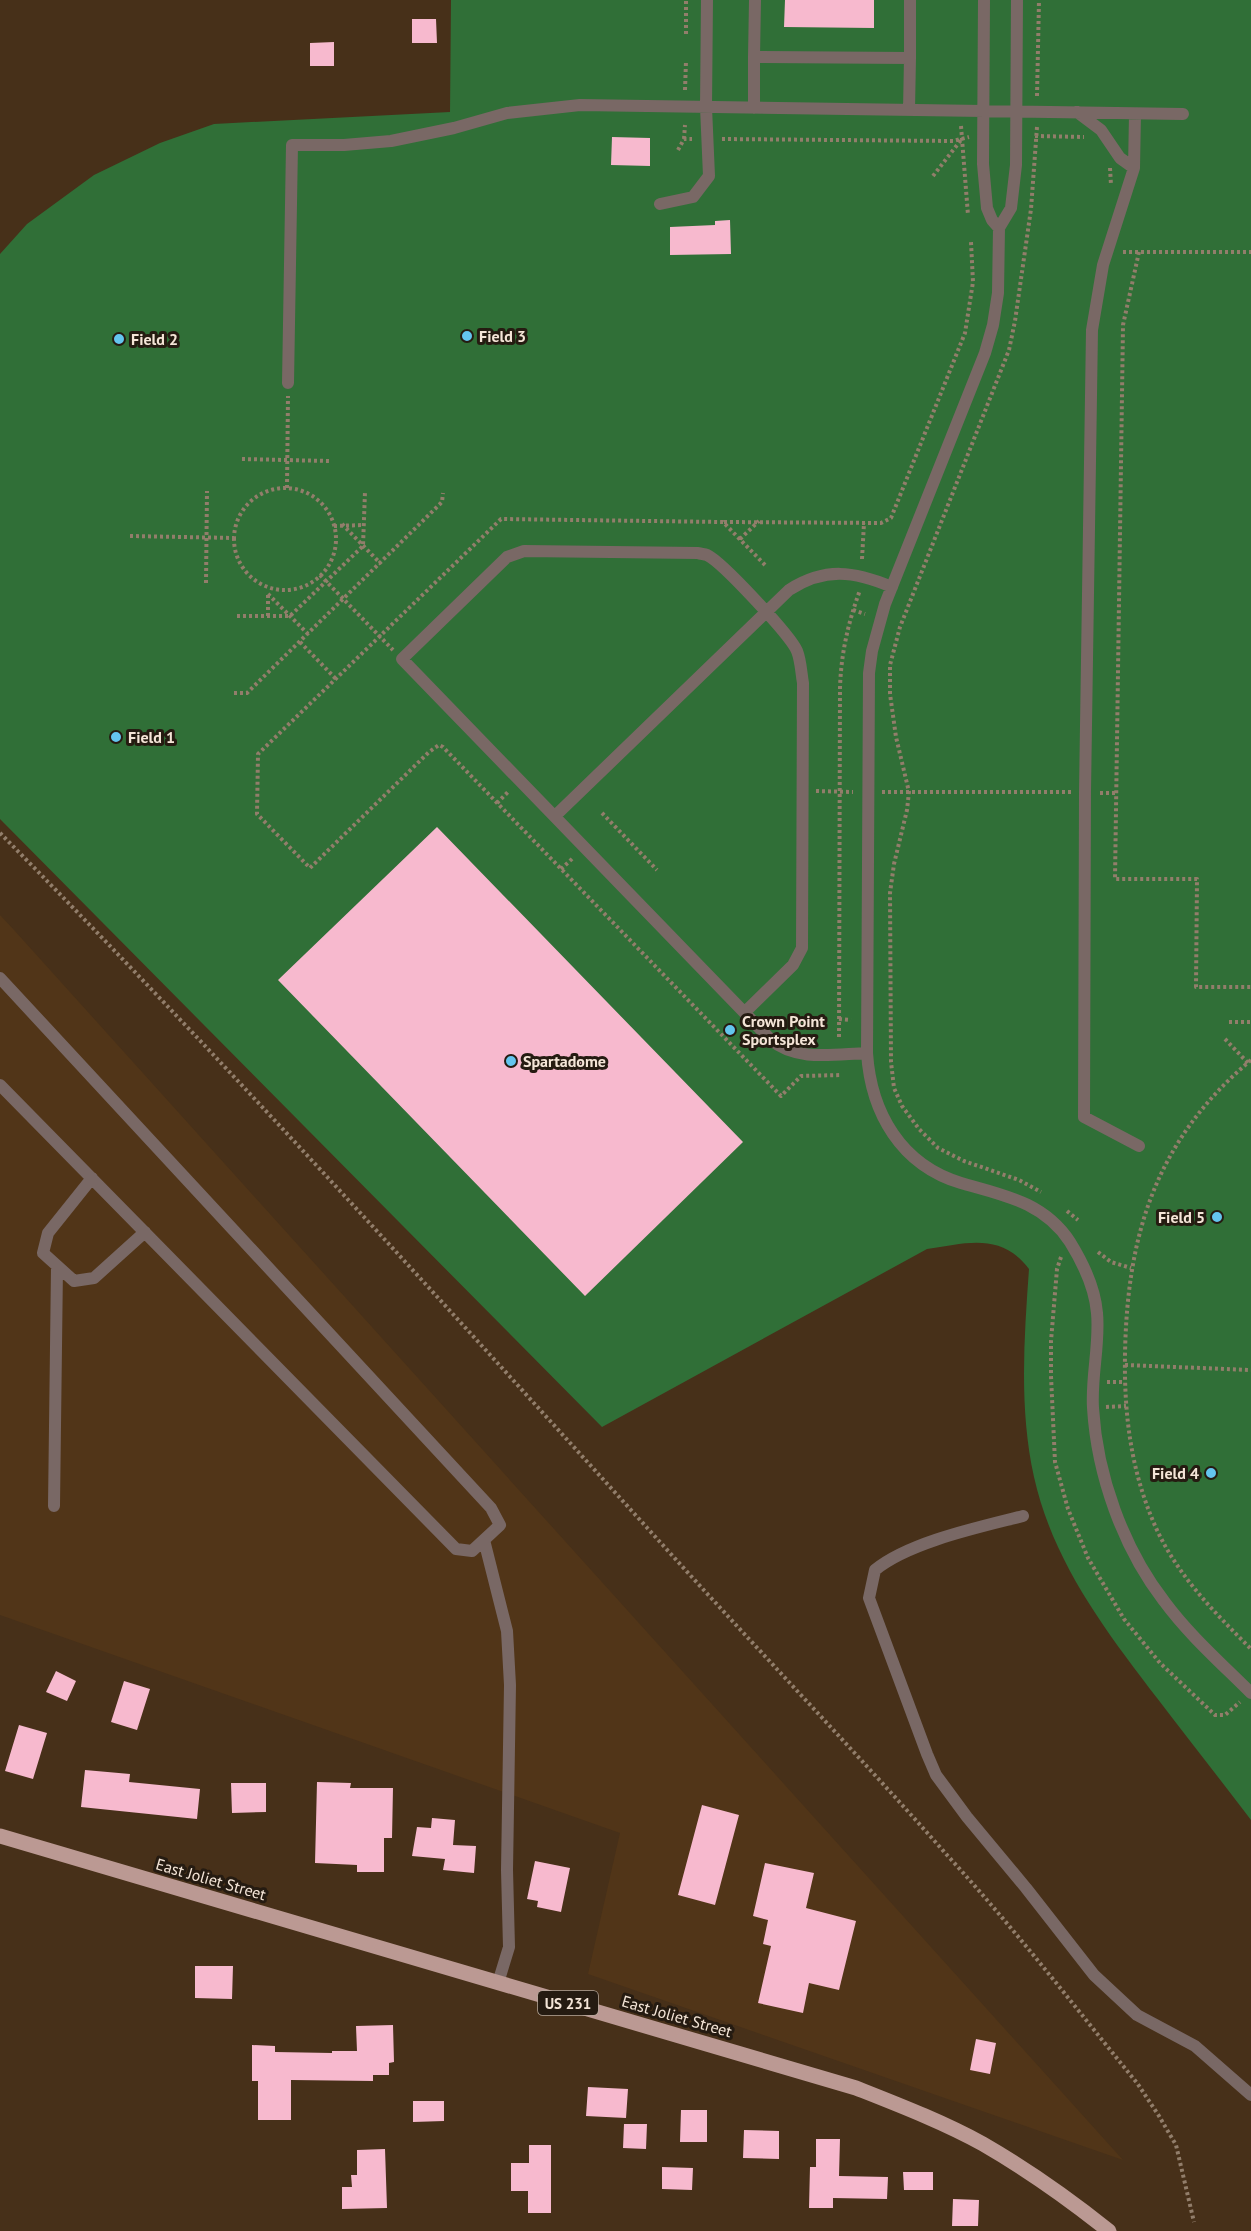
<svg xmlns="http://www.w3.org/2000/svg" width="1251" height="2231" viewBox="0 0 1251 2231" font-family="'PT Sans',sans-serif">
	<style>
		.built { fill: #513518 }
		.green { fill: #306f37 }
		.building { fill: #f7b9ce }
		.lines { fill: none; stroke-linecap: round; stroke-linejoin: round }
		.path { stroke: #927e6b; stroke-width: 4; stroke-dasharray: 3 3; stroke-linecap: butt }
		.lane { stroke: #796865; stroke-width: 12 }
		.primary { stroke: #bb9993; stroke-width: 15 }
		.poi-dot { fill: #64c5ee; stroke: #251b11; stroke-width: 2 }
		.labels { text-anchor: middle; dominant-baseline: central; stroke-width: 6; stroke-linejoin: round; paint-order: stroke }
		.shield { fill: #251b11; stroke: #b6a89c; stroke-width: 1.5 }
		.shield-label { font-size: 15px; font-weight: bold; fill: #f4e5d7 }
		.poi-label { font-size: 16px; font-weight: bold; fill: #f4e5d7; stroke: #251b11; text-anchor: start }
		.street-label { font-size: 16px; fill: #f4e5d7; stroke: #251b11 }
	</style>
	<rect width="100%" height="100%" fill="#473019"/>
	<path class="built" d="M0 915 14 930 1123 2160 588 1974 620 1833 0 1615Z"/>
	<path class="green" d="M451 0H1251V1820C1220 1779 1188 1739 1157 1698 1105 1630 1053 1562 1034 1477 1019 1409 1024 1339 1029 1269 1001 1232 967 1243 927 1249L602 1427 0 819V254L27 224 94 175 160 143 214 124 450 112Z"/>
	<path class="building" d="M785 0H874V28L784 27Z
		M412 19H436L437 43H412Z
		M334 42V66H310V43Z
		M612 137 650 138V166L611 165Z
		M730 220 731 254 670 255V227L715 225V221Z
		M437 827 743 1142 585 1296 278 980Z
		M56 1671 76 1681 67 1701 46 1692Z
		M124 1681 150 1689 137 1730 111 1722Z
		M19 1725 47 1733 33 1779 5 1771Z
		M85 1770 130 1774 129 1782 200 1789 197 1819 81 1807Z
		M317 1782 351 1783 350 1788H393L392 1838H384V1872H357V1865L315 1863Z
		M231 1783H266V1812L232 1813Z
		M702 1805 739 1815 715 1905 678 1895Z
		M432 1818 455 1820 453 1845 476 1846 474 1873 443 1870 445 1859 412 1856 417 1827 431 1828Z
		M535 1861 570 1868 561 1912 537 1907 538 1901 527 1899Z
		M765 1863 814 1873 806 1908 856 1921 839 1990 809 1983 803 2013 758 2003 771 1946 763 1944 768 1920 753 1916Z
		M195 1966H233L232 1999 195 1998Z
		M393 2025 394 2062 389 2063V2075H373V2081L291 2080V2120H258V2081H252V2045L275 2046V2052L332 2053V2051H357L356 2026Z
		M976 2039 996 2043 990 2074 970 2070Z
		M588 2087 628 2089 626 2118 586 2116Z
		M413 2101H444V2121L413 2122Z
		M681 2110H707V2142H680Z
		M624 2124H647L646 2149 623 2148Z
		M744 2130 779 2131V2159L743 2158Z
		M816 2139H840L839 2176 888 2177 887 2199 833 2198V2208H809L810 2167H816Z
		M529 2145H551V2213H528V2191H511V2163H529Z
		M385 2149 387 2208 342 2209V2187H352L351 2175H357V2150Z
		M662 2167 693 2168 692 2190 662 2189Z
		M903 2172H933V2190H904Z
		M953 2199 979 2200 978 2226H952Z"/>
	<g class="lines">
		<path class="path" d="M686 34V0
			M685 90 686 61
			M1037 96 1039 0
			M961 126 968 215
			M1037 127 1031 209 1015 321 1009 350 900 627 890 665V694L896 737 909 792 907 810 894 864 890 893 891 1062 894 1088 902 1106 919 1129 938 1148 964 1161 1019 1180 1041 1192
			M1035 136 1084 137
			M684 139 685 125
			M722 139 953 141 969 137
			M678 150 684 139H692
			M1110 168 1111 185
			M933 176 961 140
			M1123 252H1251
			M1139 252 1123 325 1115 879H1197L1196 987H1251
			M242 459 329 461
			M287 488 288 396
			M234 539a51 51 0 1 1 102 0a51 51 0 1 1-102 0Z
			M724 522 881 523 891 518 965 333 973 282 971 242
			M342 524 381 564
			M334 526 364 525
			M130 536 234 538
			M740 539 759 521
			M862 559 864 523
			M765 565 723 522 501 519 258 754 257 814 310 868 429 752 439 745 443 747 781 1096 801 1076 842 1075
			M320 575 393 650
			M206 583 207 491
			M268 594 308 634
			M853 610 865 614
			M237 616H290L363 546 365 492
			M268 616V593
			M300 642 336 679
			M234 693H247L442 502 443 493
			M816 791 853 792
			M882 792H1072
			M1100 793H1117
			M497 803 509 791
			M602 813 657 870
			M0 833C227 1063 443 1303 660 1542 755 1647 853 1749 947 1855 1014 1928 1075 2007 1137 2083L1159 2116 1176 2145 1194 2222
			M561 869 573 858
			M839 1019 851 1020
			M1229 1022H1251
			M839 1037 840 688C841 654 848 623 860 590
			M1225 1039 1248 1063
			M1251 1060C1156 1140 1127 1234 1125 1355 1124 1415 1131 1472 1156 1528 1178 1576 1214 1612 1251 1649
			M1067 1211 1078 1220
			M1098 1252 1111 1262 1131 1268
			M1061 1257 1057 1269 1051 1341V1376L1055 1462 1068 1509 1088 1558 1124 1619 1160 1663 1215 1715H1225L1240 1702
			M1125 1365 1251 1370
			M1107 1382H1125
			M1106 1407 1126 1406"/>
		<path class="lane" d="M984 0 983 164 987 208 992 220 999 228
			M1017 0 1016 165 1011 208 999 228 998 293 993 325 985 353 885 604 872 651 869 673 867 1053C871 1113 901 1165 961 1183 1003 1195 1044 1202 1070 1242 1083 1263 1095 1288 1097 1313 1100 1344 1091 1376 1093 1408 1097 1475 1123 1548 1164 1601 1189 1635 1221 1663 1251 1693
			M754 57 755 0
			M910 58V0
			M754 108V57L910 58 909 110
			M1077 112 1101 130 1120 158 1134 168
			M1135 114 1134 168 1103 265 1092 330 1085 792 1084 1117 1139 1146
			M660 204 693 197 709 176 706 107 707 0
			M288 383 292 145H344L391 141 454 128 507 113 580 105 1183 114
			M555 816 789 590C825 567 854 571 892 587
			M0 978 491 1508 500 1525 472 1551 456 1549 0 1085
			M745 1012 793 965 802 948 803 683C801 672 801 661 797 651 790 635 722 562 707 555 704 554 701 554 698 553L524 551 507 557 402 659 771 1040C797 1062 835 1054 867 1053
			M92 1178 48 1233 43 1253 74 1281 94 1278 145 1232
			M54 1506 57 1267
			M1023 1516C980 1527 909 1542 875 1570L869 1598 927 1754 936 1775 967 1817 1026 1888 1094 1975 1137 2015 1195 2046 1251 2095
			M484 1540 507 1631 510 1685 507 1870 509 1947 498 1983"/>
		<path class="primary" d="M0 1836 856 2088C899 2105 943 2122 983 2144 1028 2170 1069 2199 1109 2231"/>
	</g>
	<g class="poi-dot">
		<circle cx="467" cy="336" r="6"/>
		<circle cx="119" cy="339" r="6"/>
		<circle cx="116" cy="737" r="6"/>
		<circle cx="730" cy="1030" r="6"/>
		<circle cx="511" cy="1061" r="6"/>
		<circle cx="1217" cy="1217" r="6"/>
		<circle cx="1211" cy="1473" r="6"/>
	</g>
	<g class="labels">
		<rect class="shield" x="538" y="1991" width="60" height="24" rx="4.5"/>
		<g class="shield-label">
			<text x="568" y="2003">US 231</text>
		</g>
		<g class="poi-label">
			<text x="479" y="336">Field 3</text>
			<text x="131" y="339">Field 2</text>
			<text x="128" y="737">Field 1</text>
			<text x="742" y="1021">Crown Point<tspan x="742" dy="18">Sportsplex</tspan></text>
			<text x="523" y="1061">Spartadome</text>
			<text x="1205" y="1217" text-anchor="end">Field 5</text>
			<text x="1199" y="1473" text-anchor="end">Field 4</text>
		</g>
		<g class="street-label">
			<text transform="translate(211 1879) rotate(16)">East Joliet Street</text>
			<text transform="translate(677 2016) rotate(16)">East Joliet Street</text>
		</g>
	</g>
</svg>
